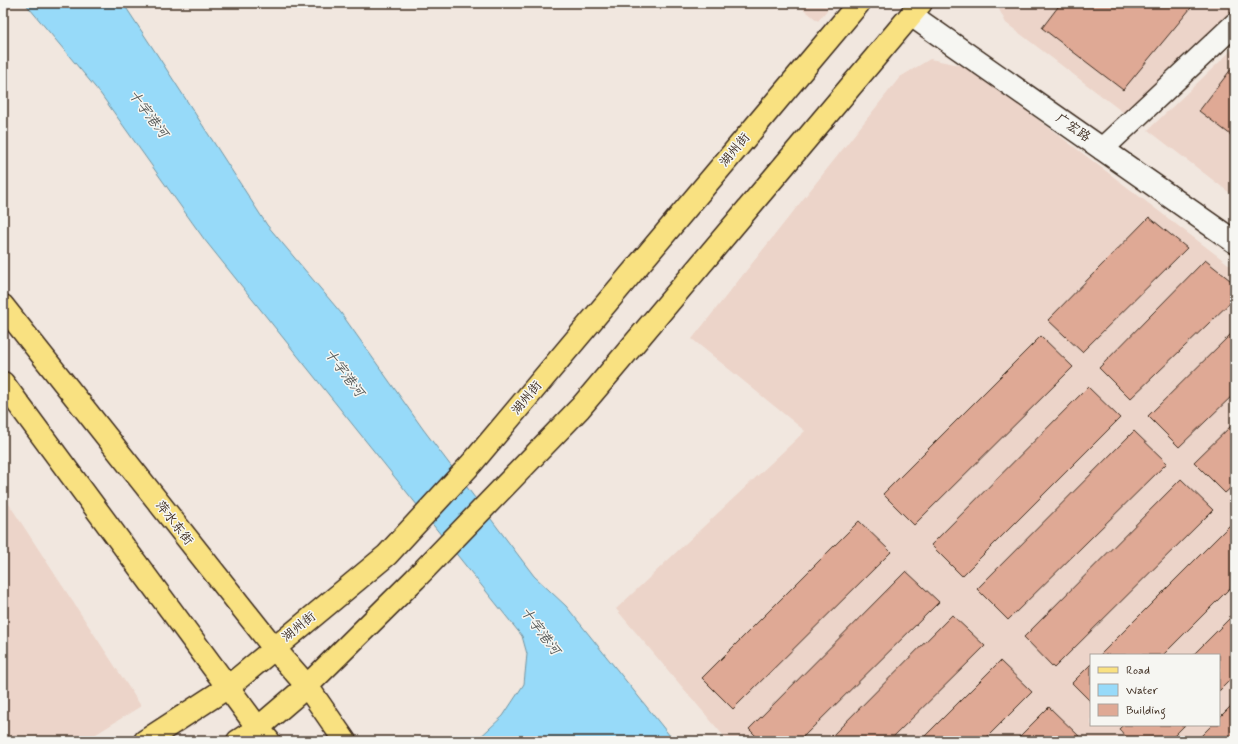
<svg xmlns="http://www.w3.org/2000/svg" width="1238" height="744" viewBox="0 0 1238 744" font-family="Mynerve,'LXGW WenKai TC',sans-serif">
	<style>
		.built { fill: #ecd4c9; fill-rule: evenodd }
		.water { fill: #97daf9; stroke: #7294a1 }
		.building { fill: #dfa995; stroke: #3b2a1e }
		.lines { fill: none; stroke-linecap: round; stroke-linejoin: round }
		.minor-casing { stroke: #3b2a1e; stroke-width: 25 }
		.major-casing { stroke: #3b2a1e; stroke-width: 25 }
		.minor { stroke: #f6f6f2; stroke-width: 22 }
		.major { stroke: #f9e181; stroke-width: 22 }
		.labels { text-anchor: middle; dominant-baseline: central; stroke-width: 3; stroke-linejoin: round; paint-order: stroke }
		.street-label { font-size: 13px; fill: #3b2a1e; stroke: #f6f6f2 }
		.water-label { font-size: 14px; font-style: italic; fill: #525655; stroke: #f6f6f2 }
	</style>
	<rect width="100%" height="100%" fill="#f1e7df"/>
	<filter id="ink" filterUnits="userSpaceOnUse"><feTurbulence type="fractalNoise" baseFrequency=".025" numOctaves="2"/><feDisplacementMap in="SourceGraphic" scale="8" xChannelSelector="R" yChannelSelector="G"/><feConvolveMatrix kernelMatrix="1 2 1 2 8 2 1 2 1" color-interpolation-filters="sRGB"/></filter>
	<g filter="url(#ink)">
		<path class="built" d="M796 3H833L818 21Z
			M996 3H1235V23L1133 120 1006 23Z
			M1235 47V197L1148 130Z
			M930 59 969 67 1235 269V741H728L616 609 805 431 692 339 900 77ZM1091 655H1219V725H1091Z
			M3 495 141 706 85 741H3Z"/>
		<path class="water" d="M25 3H123L156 53 267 225 341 313 423 429 534 576 566 606 674 741H476L503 716 524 684 527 654 522 636 204 239 100 93Z"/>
		<path class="building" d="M1061 3H1195L1123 90 1042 28Z
			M1235 64V138L1199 111Z
			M1149 217 1187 248 1082 352 1048 320Z
			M1205 260 1235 284V298L1130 399 1099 368Z
			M1235 330V393L1179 447 1148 416Z
			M1041 336 1073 367 914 525 883 494Z
			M1088 387 1120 418 962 576 931 545Z
			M1235 422V484L1225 493 1194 462Z
			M1134 431 1167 463 1008 620 977 589Z
			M1181 479 1213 510 1054 668 1024 637Z
			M859 521 891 552 733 709 702 678Z
			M1230 525 1235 530V583L1163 655H1100Z
			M906 571 939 602 799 741H761L749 729Z
			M1235 613V675L1219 691V655H1193Z
			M952 615 985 646 889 741H827Z
			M1000 661 1032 692 983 741H920Z
			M1091 664V702L1072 683Z
			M1235 702V741H1196L1212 725H1219V718Z
			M1049 707 1081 738 1078 741H1015Z
			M1123 725H1185L1169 741H1130L1119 729Z"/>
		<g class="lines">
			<g class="minor-casing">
				<path id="minor" d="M911 15 1235 242
					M1102 149 1235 24"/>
			</g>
			<g class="major-casing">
				<path id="major" d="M3 306 274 648 307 686 345 741
					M3 383 258 728 269 741
					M145 741 228 687 387 555 472 463 859 3
					M238 741 258 728 307 686 415 579 580 408 921 3"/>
			</g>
			<use href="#minor" class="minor"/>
			<use href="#major" class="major"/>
		</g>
	</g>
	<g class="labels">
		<g class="street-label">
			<text transform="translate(1073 128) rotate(35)">广宏路</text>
			<text transform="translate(735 150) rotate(-50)">湖州街</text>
			<text transform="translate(527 398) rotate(-50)">湖州街</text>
			<text transform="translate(174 523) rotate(52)">萍水东街</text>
			<text transform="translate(299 627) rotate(-39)">湖州街</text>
		</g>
		<g class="water-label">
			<text transform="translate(148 114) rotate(53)">十字港河</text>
			<text transform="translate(344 373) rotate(53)">十字港河</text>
			<text transform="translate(540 631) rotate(53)">十字港河</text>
		</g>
	</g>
	<rect width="1238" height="744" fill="none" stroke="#f6f6f2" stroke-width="16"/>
	<rect x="8" y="8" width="1222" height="728" fill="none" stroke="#3b2a1e" stroke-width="1.5" filter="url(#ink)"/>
	<rect x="1090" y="654" width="130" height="72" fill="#f6f6f2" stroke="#aba49d"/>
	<rect x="1098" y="667" width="20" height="6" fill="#f9e181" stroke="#aba49d"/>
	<text x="1126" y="674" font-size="12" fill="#3b2a1e">Road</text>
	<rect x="1098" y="684" width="20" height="12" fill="#97daf9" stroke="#aba49d"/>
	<text x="1126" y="694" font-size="12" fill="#3b2a1e">Water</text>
	<rect x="1098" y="704" width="20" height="12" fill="#dfa995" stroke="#aba49d"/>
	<text x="1126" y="714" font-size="12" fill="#3b2a1e">Building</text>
</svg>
